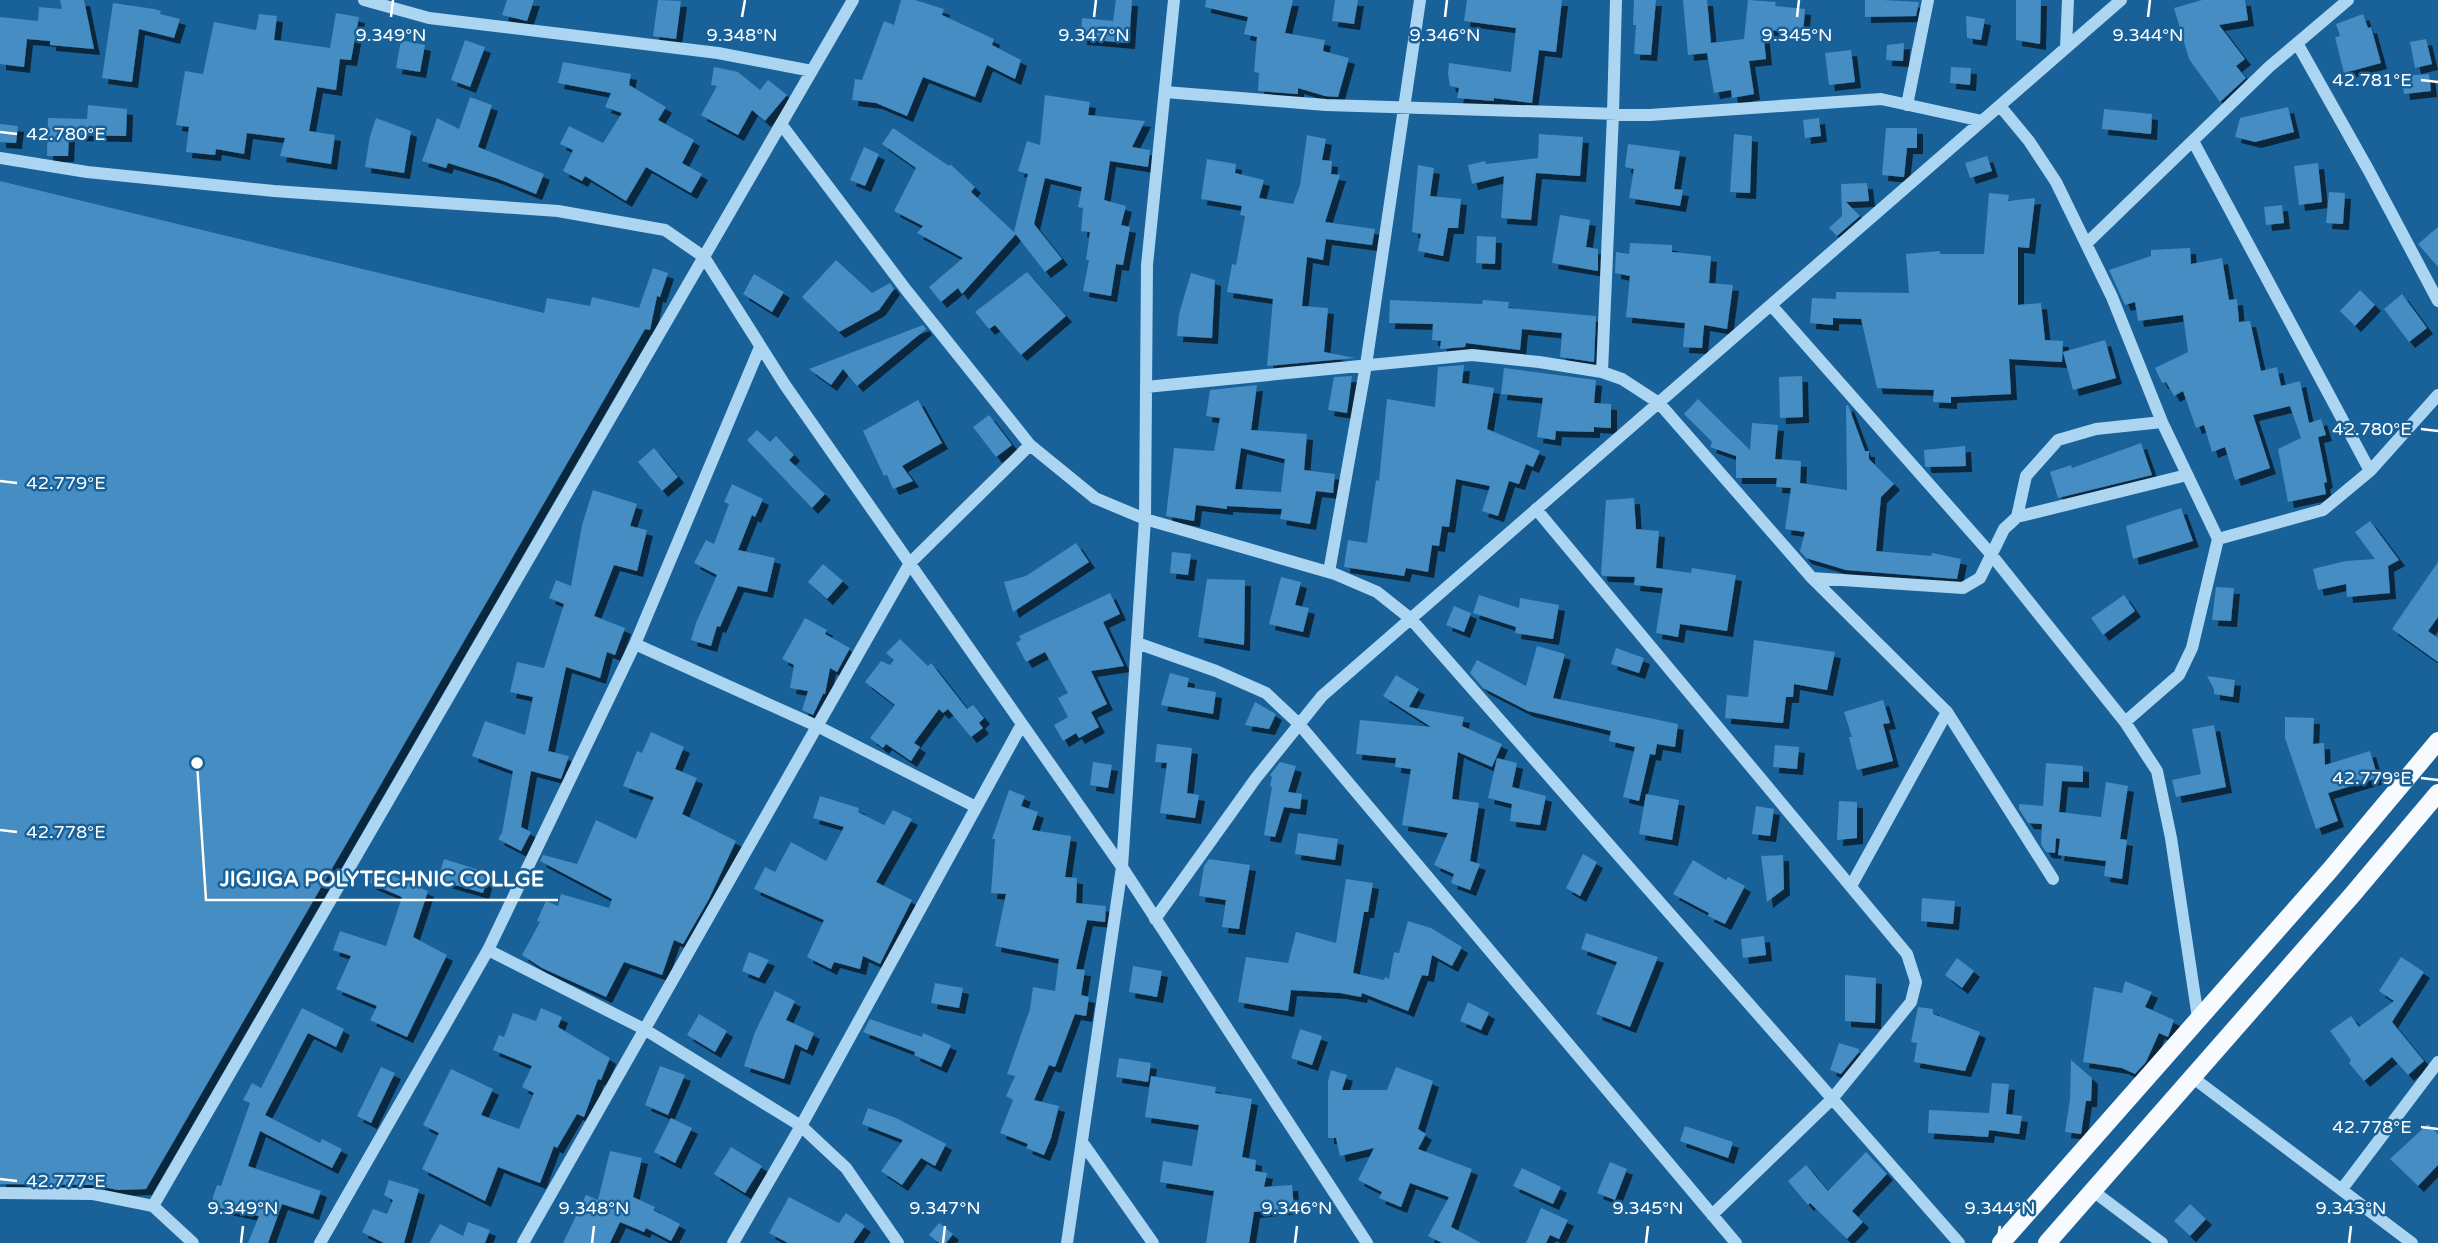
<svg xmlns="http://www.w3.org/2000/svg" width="2438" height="1243" viewBox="0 0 2438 1243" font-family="'Varela Round',sans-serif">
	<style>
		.building { fill: #448dc2; fill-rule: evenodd; filter: url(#shadow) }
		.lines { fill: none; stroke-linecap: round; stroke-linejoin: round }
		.minor { stroke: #acd5f2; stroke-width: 12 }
		.major { stroke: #f7fbff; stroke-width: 18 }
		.ticks { fill: none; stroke: #fff; stroke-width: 2.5 }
		.ticks-label { font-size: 18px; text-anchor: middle; fill: #fff; stroke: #186199; stroke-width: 5; stroke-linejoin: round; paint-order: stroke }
		.leader { fill: none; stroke: #fff; stroke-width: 2.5 }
		.callout-dot { fill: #fff; stroke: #186199; stroke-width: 2.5 }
		.callout-label { font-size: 21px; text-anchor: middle; font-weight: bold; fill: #fff; stroke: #186199; stroke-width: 5; stroke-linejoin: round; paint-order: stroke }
	</style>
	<defs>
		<filter id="shadow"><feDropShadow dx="6" dy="6" stdDeviation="0" flood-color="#0009"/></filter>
	</defs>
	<rect width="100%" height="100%" fill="#186199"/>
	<path class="building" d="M60 0H84L94 49 50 45V41L27 39 24 67 0 64V17L38 21 39 7 62 9Z
		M507 0H534L527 21 502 15Z
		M658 0 681 1 676 39 653 36Z
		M901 0H915L944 9 942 15 994 39 992 45 1021 60 1015 79 987 65 975 97 923 77 907 116 876 103 852 100 855 79 862 80 884 21 894 25Z
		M1116 0H1132L1129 43 1081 39 1082 18 1113 21Z
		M1206 0H1293L1285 33 1325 40 1323 51 1349 58 1338 97 1325 96 1298 88V94L1258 91 1259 73 1254 72 1257 37 1244 34 1248 17 1205 7Z
		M1335 0H1358L1354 24 1332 21Z
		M1467 0H1562L1556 52 1539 50 1532 103 1494 98V101L1457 98 1459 88 1450 86 1448 74 1449 63 1511 72 1516 28 1464 21Z
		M1634 0H1656L1651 55 1634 54 1636 25H1633Z
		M1683 0H1707L1711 43 1744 39 1748 0 1776 2 1775 6 1805 9 1803 34 1763 29 1766 59 1749 61 1754 94 1732 98 1731 90 1714 93 1707 53 1688 55Z
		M1865 0H1883L1919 2 1916 16 1865 17Z
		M2016 0H2041L2040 44 2016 40Z
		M2202 0H2245L2248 20 2219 25 2245 59 2236 66 2246 78 2220 102 2189 59 2174 8Z
		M113 3 154 9 161 11 160 14 180 19 174 38 139 29 132 82 102 78Z
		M336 13 359 17 351 60 340 59 336 90 317 87 309 131 335 135 331 164 280 156 285 138 247 133 244 154 216 149 215 155 186 152 189 127 176 125 185 71 203 74 214 22 256 30 259 14 277 16 274 40 330 48Z
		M2363 14 2368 28 2371 27 2381 63 2344 73 2335 37 2340 36 2336 24Z
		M1966 16 1985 19 1981 40 1967 38Z
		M2426 39 2432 64 2415 68 2410 42Z
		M401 40 425 45 420 72 396 68Z
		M465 40 485 47 470 87 451 80Z
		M1904 43 1903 61 1886 60 1887 45Z
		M1851 50 1855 82 1829 85 1825 53Z
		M563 62 631 74 629 85 666 107 658 120 694 140 682 163 702 174 691 193 646 167 626 201 585 176 582 181 563 171 573 150 560 144 569 126 603 143 622 113 605 107 611 93 558 83Z
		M714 67 738 72 760 90 768 80 787 95 765 121 752 110 738 135 701 115 717 86 711 85Z
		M1951 67 1971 68 1970 85 1950 83Z
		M2429 74 2431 91 2404 94 2402 76Z
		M1045 95 1090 102 1088 115 1145 121 1132 147 1150 150 1148 167 1110 161 1104 200 1126 206 1121 225 1130 227 1123 265 1116 264 1111 296 1083 291 1089 260H1086L1090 232 1081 231 1083 208 1078 207 1082 187 1045 178 1034 224 1062 259 1045 272 1014 232 1028 174 1018 171 1027 141 1040 145Z
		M470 97 492 105 478 147 544 174 536 194 496 178 448 163 446 168 422 161 437 118 459 129Z
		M88 105 127 109 126 136 69 135 68 156H47L48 118 87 119Z
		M2288 107 2294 132 2255 142 2235 137 2240 118Z
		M2104 109 2152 114 2151 134 2102 129Z
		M376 118 411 131 404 173 365 167 370 136Z
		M1819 118 1821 136 1805 138 1803 120Z
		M0 124 18 126 16 143 0 142Z
		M893 128 949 166 950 164 975 187 971 192 1016 234 962 294 958 288 941 302 929 287 963 258 917 233 923 226 894 211 916 168 882 144Z
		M1886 128H1917V148H1907L1904 177 1882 175Z
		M1539 134 1583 137 1580 176 1536 173 1531 220 1501 218 1504 176 1472 184 1468 165 1485 161 1486 164 1538 158Z
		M1734 134 1752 136 1750 193 1730 192Z
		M1307 135 1326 139 1322 160 1332 161 1331 174 1340 175 1325 222 1375 229 1372 245 1326 239 1323 260 1307 257 1302 306 1328 308 1324 352 1355 358 1267 366 1273 299 1227 292 1232 264 1236 265 1245 216 1240 215 1242 206 1201 199 1207 159 1236 164 1235 173 1264 180 1259 198 1293 204 1300 185Z
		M1628 144 1680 151 1674 189 1683 190 1680 206 1629 198 1634 169 1625 167Z
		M864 147 879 154 865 186 850 180Z
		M1987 156 1992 171 1970 178 1965 163Z
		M2318 163 2322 202 2299 205 2294 166Z
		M1418 165 1434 168 1430 196 1461 199 1458 228H1448L1443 256 1418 251 1421 234 1412 232Z
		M0 181 544 313 547 298 590 306 592 297 639 308 653 268 668 273 660 297 657 296 650 330 645 329 146 1189 118 1190 93 1185 0 1184Z
		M1867 183 1869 201 1846 202 1860 216 1837 236 1829 228 1842 216 1841 184Z
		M2329 192 2345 193 2343 224 2326 223Z
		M1989 193 2009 195 2008 201 2035 198 2029 248 2018 247V305L2041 303 2045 340 2063 341 2062 362 2009 359 2011 394 1951 397V403L1933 402 1934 390 1877 388 1861 319 1833 318V325L1810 323 1812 298 1836 299V292L1909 293 1906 254 1940 251V254H1984Z
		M2282 205 2284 223 2266 225 2264 207Z
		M1560 215 1590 220 1586 247 1598 249V271L1552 263Z
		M2438 227V267L2418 244Z
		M1477 236 1496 237 1495 264 1476 263Z
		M1630 243 1672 245V252L1711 256 1709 283 1733 285 1727 329 1704 325 1702 348 1683 347 1685 323 1626 317 1630 276 1615 273 1616 252 1629 254Z
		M2190 248 2191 264 2222 258 2229 300 2237 299 2239 322 2250 321 2261 371 2277 367 2281 386 2300 381 2309 423 2321 419 2326 435 2318 437 2327 482 2324 483 2326 494 2288 502 2278 449 2301 438 2290 406 2253 415 2270 468 2235 480 2225 447 2212 452 2204 425 2196 428 2183 391 2174 396 2166 382 2162 383 2155 368 2188 352 2183 315 2138 321 2135 302 2125 305 2109 270 2151 256V250Z
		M836 260 872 293 890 283 894 289 879 310 839 332 802 297Z
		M1027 272 1066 316 1021 355 995 325 989 329 975 312Z
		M1191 273 1215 280 1212 338 1177 336 1179 314Z
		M754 274 784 292 772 312 743 294Z
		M2360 290 2375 305 2355 326 2340 311Z
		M2402 294 2427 328 2409 342 2384 309Z
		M1390 300 1482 304 1483 300 1509 302 1508 308 1596 316 1594 362 1560 357 1562 333 1522 329 1520 350 1466 343 1465 347 1440 349 1441 341 1432 340 1433 324 1389 323Z
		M923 325 926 329 857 386 843 369 831 385 809 369Z
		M2105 340 2116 378 2073 390 2063 352Z
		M1464 365 1462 383 1494 388 1487 429 1540 451 1533 467 1526 464 1519 484 1509 481 1498 516 1482 511 1490 486 1456 479 1449 527 1442 526 1439 546 1432 545 1428 572 1406 568 1404 576 1344 567 1348 540 1367 543 1376 480 1379 481 1387 399 1435 407 1438 367Z
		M1504 368 1596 380 1594 403 1611 404V428L1594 427V432L1556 431 1555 440 1537 437 1543 398 1501 394Z
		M1352 376 1347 413 1328 410 1334 377Z
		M1802 376 1803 417 1780 418 1779 377Z
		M1257 385 1251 430 1307 434 1304 470 1335 474 1333 493 1316 491 1310 524 1280 519 1282 509 1227 506V509L1196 505 1194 521 1166 516 1174 448 1214 451 1220 418 1206 416 1210 390ZM1241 448 1285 459 1281 492 1235 489Z
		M1698 399 1750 450 1752 423 1778 425 1775 459 1801 461 1800 483 1847 490 1846 406 1848 405 1865 451H1869V459L1894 484 1881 497 1876 551 1931 556 1932 553 1961 559 1957 579 1846 570 1806 558 1800 551 1805 532 1785 529 1791 488 1776 487 1777 478H1736V456L1710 447 1712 442 1684 414Z
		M918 400 942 443 902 466 913 481 893 489 887 475 884 476 863 431Z
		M989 415 1012 445 996 457 973 427Z
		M757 430 770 442 776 436 794 455 789 460 825 494 812 508 747 440Z
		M2141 443 2152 475 2058 498 2050 472 2071 465 2072 468Z
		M1965 446 1966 466 1926 467 1925 466 1924 450Z
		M654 448 678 477 662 491 638 462Z
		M732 484 763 499 755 517 752 515 738 550 775 558 767 592 738 586 720 627 717 626 711 646 691 640 696 623 717 575 694 563 706 540 714 544 729 504 724 502Z
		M593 490 637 504 630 526 647 530 637 571 614 565 594 616 625 628 615 655 607 652 600 678 566 667 548 751 569 756 561 779 531 771 521 827 531 832 521 851 498 839 502 833 513 771 472 756 485 721 525 735 533 697 510 692 517 662 544 668 564 604 549 598 556 580 571 586 582 525Z
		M1634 498 1636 529 1659 531 1656 568 1691 573 1692 568 1736 575 1727 631 1680 624 1678 637 1656 633 1663 588 1634 585 1635 577 1603 576 1601 574 1606 500Z
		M2181 508 2193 541 2133 559 2126 526Z
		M2370 521 2399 560 2388 566 2390 593 2347 597 2346 584 2318 590 2313 569 2345 561 2375 559 2355 532Z
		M1076 543 1089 562 1013 612 1004 582 1026 576Z
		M1172 552 1191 554 1188 575 1170 573Z
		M2438 562V617L2428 631 2438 638V662L2392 629Z
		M823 564 843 581 827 599 808 582Z
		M1281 577 1301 582 1295 605 1309 608 1303 632 1269 624Z
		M1207 579 1245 580 1244 645 1198 637Z
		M2216 587 2234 588 2231 621 2212 620Z
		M1110 593 1120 614 1103 622 1124 666 1091 671 1107 704 1091 712 1099 727 1079 738 1076 733 1063 741 1054 725 1068 717 1058 698 1068 693 1045 652 1026 662 1016 643 1021 640 1019 636Z
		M1479 595 1519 608 1520 598 1559 605 1553 639 1515 633 1516 627 1473 613Z
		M2124 595 2135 611 2103 635 2091 618Z
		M1454 606 1471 613 1464 632 1446 625Z
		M805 618 827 630 825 634 850 648 837 672 830 668 825 694H823L813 715 802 710 808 691 790 688 794 665 782 659Z
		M900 639 928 666 931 663 967 709 973 705 984 718 979 723 983 728 971 737 948 709 943 713 939 709 914 743 920 747 911 761 886 744 883 748 870 738 895 705 865 682 881 661 890 665 894 660 886 653Z
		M1754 640 1835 652 1827 690 1794 684 1793 697H1786L1783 723 1725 718 1727 695 1748 697Z
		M1537 646 1565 654 1553 698 1678 724 1675 747 1657 744 1655 755 1650 754 1639 801 1623 797 1635 747 1609 741 1611 731 1528 711 1483 688 1470 673 1477 660 1526 686Z
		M1616 648 1644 658 1639 673 1611 664Z
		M1170 673 1189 678 1187 687 1216 692 1213 714 1161 705Z
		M1396 675 1419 689 1409 707 1464 717 1462 726 1502 744 1492 767 1458 752 1452 799 1479 803 1470 861 1480 864 1470 890 1451 883 1454 874 1434 865 1448 833 1402 825 1411 769 1395 767 1396 758 1356 754 1360 720 1431 727 1383 696Z
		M2207 676 2235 680 2233 697 2214 694V689Z
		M1883 700 1890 723 1883 724 1893 761 1857 770 1849 737H1852L1844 712Z
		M1255 702 1276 714 1269 729 1245 725Z
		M2285 717 2314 718 2313 744 2324 743 2325 765 2370 751 2378 778 2328 793 2338 821 2316 829 2285 738Z
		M2214 725 2226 787 2176 797 2172 780 2201 774 2192 729Z
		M651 732 684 747 675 769 697 778 682 814 736 841 709 899 683 944 674 940 662 975 624 962 606 997 542 968 522 955 540 922 537 921 546 901 558 906 561 894 609 908 612 899 540 861 543 855 577 864 596 820 636 839 654 797 623 786 637 751 642 753Z
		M1157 744 1192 748 1187 793 1199 795 1195 818 1160 813 1167 763 1155 762Z
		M1775 745 1799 747 1797 769 1773 767Z
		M1497 758 1517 763 1512 787 1546 796 1540 825 1510 821 1512 804 1488 798Z
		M1093 762 1112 765 1108 788 1090 785Z
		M1280 762 1296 766 1288 792 1302 794 1300 809 1284 807 1275 837 1264 835 1272 787 1270 786 1272 777 1270 775Z
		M2046 763 2083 766V782L2062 781 2059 812 2101 817 2106 782 2128 786 2120 839 2127 840 2122 879 2104 876 2106 861 2058 855 2060 839 2056 838 2055 853 2046 852 2041 844 2042 824 2028 823 2019 809V804L2043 806Z
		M1009 790 1025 796 1021 806 1038 812 1032 830 1071 836 1065 877 1077 878 1076 903 1106 906 1105 922 1087 920 1076 969 1085 970 1081 995 1089 997 1086 1016 1075 1014 1055 1067 1049 1065 1034 1100 1059 1106 1051 1138 1044 1155 1026 1148 1028 1144 1000 1133 1013 1100 1006 1096 1015 1076 1007 1074 1030 1009 1033 987 1055 991 1059 959 995 946 1006 894 991 893 995 839H992Z
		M1646 794 1679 800 1672 840 1639 834Z
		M820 796 859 808 858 812 884 825 893 810 912 819 876 882 912 900 880 964 863 956 860 969 834 962 831 969 807 957 824 920 754 889 765 867 775 872 791 842 826 861 844 827 813 818Z
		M1839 801 1857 802V838L1837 840Z
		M1756 806 1774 809 1770 836 1752 834Z
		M1298 833 1338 839 1335 860 1295 854Z
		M1583 854 1597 862 1580 896 1566 888Z
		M1783 855 1784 889 1767 902 1761 856Z
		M444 859 489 873 483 893 438 880Z
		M1209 859 1250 865 1239 929 1222 927 1226 900 1199 896 1204 866Z
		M1693 860 1726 880 1728 877 1745 886 1725 924 1708 916 1709 913 1673 894Z
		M375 868 428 891 413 937 447 955 407 1037 370 1020 377 1006 336 989 351 956 333 950 340 931 386 946 402 897 369 883Z
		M1346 879 1373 883 1368 912H1364L1353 973 1384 980 1385 977 1389 979 1394 952 1399 953 1408 921 1431 928 1462 947 1452 966 1432 955 1428 976 1422 975 1408 1011 1362 993 1361 997 1340 993 1291 990 1288 1011 1238 1002 1246 957 1288 963 1296 932 1336 943Z
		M1922 898 1955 901 1953 924 1921 921Z
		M1586 933 1658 957 1630 1027 1596 1014 1617 962 1581 949Z
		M1764 936 1766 955 1743 958 1741 939Z
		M749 952 769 960 759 978 742 971Z
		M2401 957 2424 972 2392 1022 2424 1061 2408 1075 2392 1057 2364 1081 2349 1063 2351 1060 2330 1031 2351 1016 2359 1027 2394 1001 2379 991Z
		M1957 958 1974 971 1962 988 1945 975Z
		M1133 966 1162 971 1157 997 1129 992Z
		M1845 975 1876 978 1875 1023 1845 1021Z
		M2125 981 2152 992 2145 1007 2174 1020 2168 1037 2159 1033 2146 1062 2135 1074 2122 1068 2083 1062 2094 987 2122 993Z
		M935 983 963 988 959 1008 931 1003Z
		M775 991 795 1001 786 1020 814 1033 807 1050 795 1044 784 1079 744 1066 755 1032Z
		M1468 1002 1489 1013 1481 1030 1460 1021Z
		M1918 1007 1933 1009V1014L1980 1032 1965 1071 1914 1062 1917 1043 1911 1042Z
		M302 1008 344 1029 336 1047 308 1033 265 1115 320 1143 322 1139 342 1149 332 1168 260 1131 248 1166 321 1191 313 1214 282 1204 268 1243H248L259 1216 210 1206 217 1185 221 1186 250 1103 243 1100 252 1083 261 1088Z
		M541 1008 562 1017 558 1027 610 1058 601 1080 598 1079 584 1117 577 1114 557 1148 554 1146 540 1183 498 1167 485 1201 422 1169 439 1133 423 1125 451 1069 493 1089 481 1115 519 1129 534 1093 522 1087 532 1066 493 1050 499 1035 504 1037 513 1013 536 1021Z
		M699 1014 727 1031 715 1052 687 1035Z
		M870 1019 922 1037 923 1033 951 1045 941 1067 914 1055 915 1052 863 1032Z
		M1300 1029 1322 1036 1312 1065 1291 1058Z
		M1839 1043 1859 1049V1052L1841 1074 1830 1070Z
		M1119 1058 1151 1063 1148 1082 1116 1077Z
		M2071 1060 2092 1078 2091 1101H2086L2081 1134 2065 1132 2070 1099Z
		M660 1066 685 1075 668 1115 645 1105Z
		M381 1067 395 1073 371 1123 357 1116Z
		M1396 1067 1433 1081 1418 1129 1426 1134 1418 1149 1472 1169 1451 1227 1481 1243H1442L1428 1236 1449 1197 1410 1183 1401 1207 1379 1198 1382 1192 1358 1180 1374 1148 1340 1156 1336 1138H1328V1081L1331 1070 1347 1075 1342 1090H1387Z
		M1151 1076 1216 1087 1215 1093 1252 1099 1242 1157 1256 1160 1255 1171 1267 1173 1264 1187 1292 1185 1294 1208 1254 1212 1249 1243H1206L1214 1191 1160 1182 1163 1161 1192 1166 1199 1125 1145 1117Z
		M1992 1083 2009 1084 2006 1114 2022 1116 2019 1134 1989 1130 1988 1137 1928 1133 1929 1110 1989 1113Z
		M868 1108 896 1118 946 1144 935 1166 921 1158 902 1185 881 1171 903 1140 862 1124Z
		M671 1118 692 1128 675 1163 654 1152Z
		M2428 1124 2438 1134V1165L2418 1186 2390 1159Z
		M1685 1126 1733 1142 1728 1158 1680 1141Z
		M731 1147 762 1166 745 1193 714 1174Z
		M610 1151 642 1158 633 1197 655 1207 653 1210 680 1224 671 1241 646 1228 644 1232 620 1222 610 1243H563L586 1195 598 1200Z
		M1866 1152 1887 1174 1852 1211 1863 1222 1847 1239 1810 1203 1808 1205 1788 1181 1806 1165 1828 1191Z
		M1610 1162 1627 1169 1615 1200 1597 1193Z
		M1522 1168 1561 1187 1553 1204 1513 1186Z
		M389 1180 419 1189 404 1243H384L362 1232 373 1209 387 1214 393 1200 384 1195Z
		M789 1197 839 1223 846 1213 865 1226 853 1243H788L769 1233Z
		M2190 1204 2206 1219 2190 1236 2174 1221Z
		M1541 1208 1568 1220 1559 1239 1550 1235 1546 1243H1526Z
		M468 1222 490 1230 485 1243H429L440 1224 463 1236Z
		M939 1223 953 1234 946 1243H939L929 1235Z"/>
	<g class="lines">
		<path class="minor" d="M364 0 429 18 718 53 812 71
			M2297 43 2369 171 2438 301
			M2066 48 2068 0
			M1165 92 1326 105 1650 115 1881 99 1982 121
			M1907 105 1928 0
			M2000 106 2029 141 2056 182 2112 297 2162 422 2218 539 2192 648 2179 675 2125 722
			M781 124 907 291 1030 445 1095 498 1145 519 1335 574 1377 592 1411 619 1959 1243
			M2193 141 2370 471
			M0 158 87 172 274 191 558 211 665 230 704 257 785 385 1122 867 1367 1243
			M2086 244 2269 67 2348 0
			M1771 305 1990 553 2125 722 2157 771 2171 838 2198 1018
			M1602 372 1613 114 1616 0
			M1146 387 1472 355 1539 362 1602 372 1622 379 1659 403 1812 578 1947 712 2053 879
			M1536 509 1907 954 1916 982 1911 1002 1832 1099 1712 1215
			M2017 517 2026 476 2058 440 2096 429 2162 422
			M2218 539 2323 510 2370 471 2438 395
			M1329 572 1366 365 1420 0
			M1812 578 1963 588 1980 578 2004 529 2017 517 2187 475
			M1137 643 1216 671 1266 693 1299 724 1736 1243
			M635 644 817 726 976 807
			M1851 886 1947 712
			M1155 919 1256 778 1322 696 2121 0
			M488 950 644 1029 801 1126 846 1168 898 1243
			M2192 1077 2412 1243
			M1082 1142 1153 1243
			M2342 1189 2438 1062
			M2093 1191 2162 1243
			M0 1193 93 1194 153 1206 193 1243
			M153 1206 853 0
			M320 1243 488 950 635 644 760 347
			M523 1243 910 563 1030 445
			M733 1243 801 1126 1022 724
			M1067 1243 1122 867 1145 519 1147 265 1174 0"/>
		<path class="major" d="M2001 1243 2330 870 2438 741
			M2047 1243 2353 894 2438 793"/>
	</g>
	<path class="ticks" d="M391 17 393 0M742 17 745 0M1094 17 1096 0M1445 17 1447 0M1797 17 1799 0M2148 17 2150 0M2421 80 2438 82M0 132 17 134M2421 429 2438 431M0 481 17 483M2421 778 2438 780M0 830 17 832M2421 1127 2438 1129M0 1179 17 1181M241 1243 243 1226M592 1243 594 1226M943 1243 945 1226M1295 1243 1297 1226M1646 1243 1648 1226M1997 1243 2000 1226M2349 1243 2351 1226"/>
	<g class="ticks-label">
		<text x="391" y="41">9.349°N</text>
		<text x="742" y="41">9.348°N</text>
		<text x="1094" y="41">9.347°N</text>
		<text x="1445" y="41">9.346°N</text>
		<text x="1797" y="41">9.345°N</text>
		<text x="2148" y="41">9.344°N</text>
		<text x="2372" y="86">42.781°E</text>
		<text x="66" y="140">42.780°E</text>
		<text x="2372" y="435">42.780°E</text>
		<text x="66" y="489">42.779°E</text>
		<text x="2372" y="784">42.779°E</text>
		<text x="66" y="838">42.778°E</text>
		<text x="2372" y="1133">42.778°E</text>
		<text x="66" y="1187">42.777°E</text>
		<text x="243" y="1214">9.349°N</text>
		<text x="594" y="1214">9.348°N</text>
		<text x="945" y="1214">9.347°N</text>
		<text x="1297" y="1214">9.346°N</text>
		<text x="1648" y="1214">9.345°N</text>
		<text x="2000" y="1214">9.344°N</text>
		<text x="2351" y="1214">9.343°N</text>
	</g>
	<path class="leader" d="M197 763L206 900H558"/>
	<circle class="callout-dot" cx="197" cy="763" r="7"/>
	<g class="callout-label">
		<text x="382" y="886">JIGJIGA POLYTECHNIC COLLGE</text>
	</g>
</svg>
